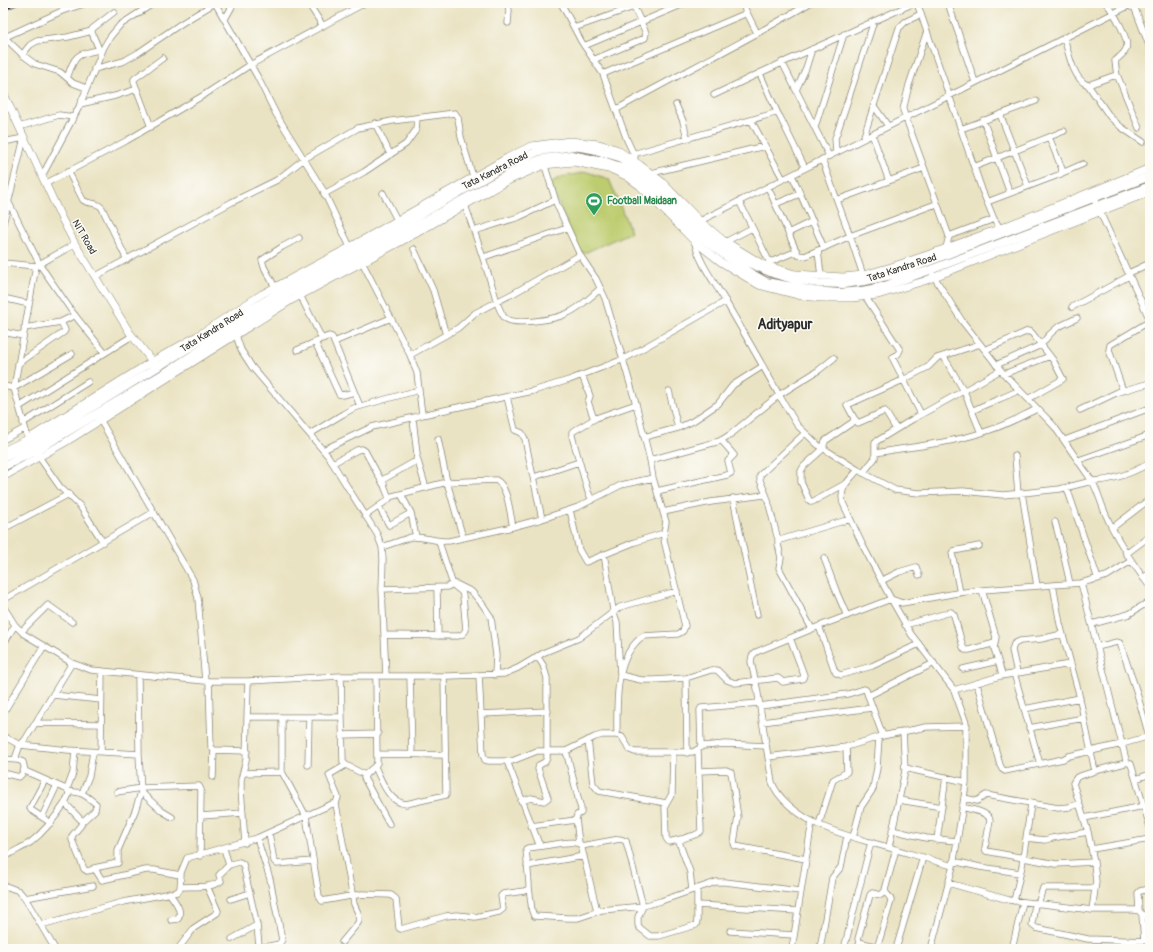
<svg xmlns="http://www.w3.org/2000/svg" width="1153" height="952" viewBox="0 0 1153 952" font-family="Pangolin,sans-serif">
	<style>
		.grass { fill: #bdcc6e; stroke: #747c4c }
		.lines { fill: none; stroke-linecap: round; stroke-linejoin: round }
		.street-casing { stroke: #8a8777; stroke-width: 7 }
		.secondary-casing { stroke: #8a8777; stroke-width: 8 }
		.primary-casing { stroke: #8a8777; stroke-width: 10 }
		.street { stroke: #fff; stroke-width: 5.5 }
		.secondary { stroke: #fff; stroke-width: 7 }
		.primary { stroke: #fff; stroke-width: 8 }
		.rail-casing { stroke: #2b2b2b; stroke-width: 3 }
		.rail { stroke: #fdfcf7; stroke-width: 1.5; stroke-dasharray: 4.5; stroke-linecap: butt }
		.labels { text-anchor: middle; dominant-baseline: central; stroke-width: 3; stroke-linejoin: round; paint-order: stroke }
		.street-label { font-size: 10px; fill: #2b2b2b; stroke: #fdfcf7 }
		.leisure-label { font-size: 10px; font-weight: bold; fill: #27864d; stroke: #fdfcf7; text-anchor: start }
		.district-label { font-size: 14px; font-weight: bold; fill: #2b2b2b; stroke: #fdfcf7 }
	</style>
	<rect width="100%" height="100%" fill="#fdfcf7"/>
	<filter id="ink" filterUnits="userSpaceOnUse"><feTurbulence type="fractalNoise" baseFrequency=".025" numOctaves="2"/><feDisplacementMap in="SourceGraphic" scale="8" xChannelSelector="R" yChannelSelector="G"/><feConvolveMatrix kernelMatrix="1 2 1 2 8 2 1 2 1" color-interpolation-filters="sRGB"/></filter>
	<filter id="wash" filterUnits="userSpaceOnUse"><feTurbulence type="fractalNoise" baseFrequency=".012" numOctaves="4" result="noise"/><feDisplacementMap in="SourceGraphic" scale="16" xChannelSelector="R" yChannelSelector="G"/><feGaussianBlur stdDeviation="0.9" result="paint"/><feColorMatrix in="noise" values="0 0 0 0 0 0 0 0 0 0 0 0 0 0 0 0 0 1.4 0 .05"/><feComposite in="paint" operator="in"/></filter>
	<g filter="url(#wash)">
		<rect width="100%" height="100%" fill="#eae3c3"/>
		<path class="grass" d="M587 172 609 179 631 232 580 255 550 183 561 177Z"/>
	</g>
	<g filter="url(#ink)">
		<g class="lines">
			<g class="street-casing">
				<path id="street" d="M215 3 257 76 276 114 323 190 351 249
					M308 3 323 26
					M508 3 509 11 508 23
					M561 3 581 41 603 74 627 140 635 157
					M742 3 757 33
					M917 3 982 190 994 219 1002 231
					M948 3 975 82
					M1106 3C1113 11 1130 39 1126 49 1124 54 1119 57 1115 61L1117 76
					M1134 6 1150 48
					M1131 7 1144 3
					M225 19 234 3
					M574 28 645 3
					M927 31 909 85 903 110 949 236 994 219
					M4 37 24 56 35 64 60 72 73 83 86 88
					M1064 37C1068 51 1073 80 1088 85L1113 76 1118 77 1139 128
					M3 38 62 11 87 3
					M584 46 686 3
					M101 54 92 33V29L114 12
					M22 55 30 45 37 41 68 37 92 31
					M593 60 645 38 646 33 632 3
					M782 62 829 156
					M94 69 124 61 138 53 182 23 215 3
					M603 74 747 13
					M67 78C75 56 75 54 99 50
					M1088 85 1110 117 1121 127 1143 142
					M796 90 806 68 812 49
					M714 95 762 72
					M80 104 115 96 137 89
					M676 105 683 121 687 138
					M874 106 888 126
					M617 109C681 73 747 41 810 3
					M3 111 10 107
					M778 114 761 76 760 74 762 72 914 3
					M1000 114 1028 186
					M751 120 783 179
					M983 120 1010 193
					M375 123 390 154
					M19 127 59 115 74 117
					M151 127 134 82V79L163 58
					M815 127 844 34
					M961 129 1036 101
					M872 134 889 181
					M863 139 899 28 905 22 921 14
					M3 142 24 138 3 224
					M836 152 835 138 837 133 874 21
					M633 154 775 113 778 114 780 117 805 168
					M544 163 557 205 580 255 596 279 605 298 636 404 650 460
					M974 167 1064 131
					M68 171 83 200C89 205 97 201 102 208L127 260
					M651 173 765 146
					M1062 173 1083 164
					M792 175 824 248
					M42 176 79 107 104 47 110 37 120 25 154 3
					M45 184 126 141 204 95 250 65 365 3
					M768 187 798 255 805 256 850 236 822 159
					M383 193 397 220
					M324 194 364 172 406 144 416 130 417 118
					M1092 195 1150 320
					M555 200 519 217 474 231C481 251 487 271 494 292 496 300 499 310 504 317 512 327 555 319 566 314 579 309 589 298 600 289
					M837 200 924 168
					M8 201 40 265 73 313 104 352
					M739 201 769 261H773L797 251
					M987 202 1061 174 1062 169 1049 137
					M775 204 800 194
					M465 205 474 231
					M698 222 1134 3
					M788 233 813 221
					M694 240C699 263 714 281 726 302 744 333 762 364 779 395L819 370 834 358
					M725 242 752 228
					M946 248 949 236
					M414 249 433 290 446 335
					M818 251 821 276
					M484 257 567 228
					M361 260 410 355 458 328 475 313 514 293 580 255
					M3 263 36 266 75 244
					M1129 273 1150 263
					M933 275 962 321 1003 373 1054 426 1092 481C1113 481 1132 473 1150 463
					M96 276 232 202 277 180 304 159 358 128 392 121 455 113 458 118 461 137 473 177
					M864 278 850 236 936 204
					M275 287 264 267 262 260 282 247 299 238
					M299 293 322 339 329 336 332 337 360 406
					M865 296 900 350 898 354 893 357V359L921 414
					M3 298 29 304
					M1072 307 1129 276
					M24 328 61 322
					M3 332 23 336
					M236 335 241 350 252 367 328 456 377 534 382 547 383 559 382 589 386 676
					M315 342 339 394 343 395 354 392
					M334 342 391 318
					M297 350 318 341
					M985 350 1028 331 1032 333 1053 360 1063 379 1028 399
					M410 355 417 373 422 415 533 391 569 380 624 359 726 301
					M944 357 964 391 981 433
					M18 364 64 332 65 330 61 322 75 315
					M996 365 1041 345 1049 335 1058 327 1077 318
					M1004 374 1050 356
					M582 375 590 396 588 402 594 419
					M3 386 14 388 72 354
					M669 391 678 428
					M1123 391 1109 350 1110 345 1150 321
					M507 397 515 430 522 433 525 439 542 519
					M19 407 132 336
					M1080 410 1118 392 1150 383
					M972 411C987 403 1004 398 1019 390
					M99 418 193 580 198 598 205 681
					M854 418 858 423 885 411 896 429
					M23 423 88 382
					M310 434 343 414 354 408 419 390
					M644 437 678 428 693 421 718 404 733 385 763 366
					M438 439 447 482 463 538
					M3 440 25 428
					M1065 440 1150 408
					M29 442 14 388 36 266
					M323 450 372 427 415 417
					M876 453C914 446 954 443 990 430 1006 425 1022 416 1037 409
					M37 454 60 487 80 506 103 542
					M1015 456 1018 494
					M417 458 426 488
					M1079 460 1150 435
					M333 463 357 450 362 449 365 451 383 484
					M858 470C848 481 839 488 843 503L862 544 891 599 911 634 954 690 966 723V782L964 798 953 866 931 949
					M863 473 875 458V442L877 441 913 419 1001 370
					M534 477 579 462
					M845 484 812 502 809 500 801 482V471L804 466 823 449 825 441 853 422 854 418 847 405 903 380 928 367 937 358 980 344
					M1067 488 1098 579
					M657 491 727 475 731 473 728 461 734 455 721 440
					M1022 493 1037 586
					M401 494 411 513 416 537
					M389 497 447 482 496 480C508 486 510 514 513 527
					M767 497 760 480V475L805 433
					M733 498 757 615
					M592 500 588 492 572 436V432L596 418 636 404
					M379 507 389 525 411 513
					M570 510 579 550 586 562 635 542 664 533
					M663 512 711 502 764 495 767 497 777 536 780 540 850 519
					M365 516 389 499C388 492 382 486 384 479L416 461 417 454 413 419 415 417 422 415
					M1055 522 1063 552 1070 584
					M1112 528 1150 499
					M3 529 69 494
					M778 538V544L781 558 779 568 812 629
					M382 547 411 537C424 536 436 542 449 541L508 528 542 519 578 507 621 485 653 478 650 460 720 441 731 434 779 395 797 425 818 445 858 470 895 490 919 493 963 491 1003 495 1060 489 1092 481C1098 491 1101 504 1106 515 1117 541 1133 564 1150 587
					M604 554 613 610 617 622 620 675 641 680H654L686 678 711 670H717L727 680 735 683 778 678 783 682 802 679 803 678 804 675 790 638
					M1126 554 1150 536
					M824 558 837 593 847 616
					M1143 578 1150 573
					M881 581 899 572 916 567 919 575
					M456 584 472 592 483 605 491 617 496 655 495 675
					M1053 585 1060 624 1078 690 1095 771
					M437 588 438 636
					M382 589 447 587 451 585 452 582 439 542
					M960 593 952 553 954 551 979 546
					M3 600 154 512
					M3 606 15 625 24 634 72 663 91 670 205 681H248L341 676H449L504 674 518 668 545 652 579 638 620 607 677 591
					M1092 624 1129 614 1150 601
					M905 625 951 612 954 615 963 647 965 650H969L995 643
					M819 626 834 669 836 673 841 675 872 666 919 644
					M22 631 48 605 72 622
					M384 635 458 636 463 634 466 630 463 596 462 592 452 584
					M3 645 15 625
					M1097 647 1117 642 1120 643 1136 690 1149 736
					M72 663 25 740 20 745 68 750 139 754
					M963 669 998 661
					M1014 673 1040 764
					M1017 673 1012 650 1014 644 1020 641 1041 639 1062 634
					M479 675 483 755 485 760 489 761H512L537 751H566L595 737 602 735H617L622 737 630 750 635 752H693L703 746 725 744 766 746
					M341 676 343 762 346 765 365 775
					M376 676 377 763C374 769 366 771 364 778L389 824
					M410 676 412 754
					M1001 676 1070 664
					M686 678 687 753
					M209 681 211 747 214 750 247 751
					M977 684 1000 765 1002 769 1005 771 1063 759 1069 756 1122 744 1150 736
					M954 690 1000 676 1002 674 994 648 996 637 982 590
					M53 695 101 700
					M868 696 934 663
					M760 706 848 694 864 689 866 690 883 736
					M1024 709 1080 698
					M3 713 44 646
					M481 714 548 711
					M248 717H342
					M282 717V772L306 816 319 896 322 901 362 894 391 895 396 899 399 928 401 929 446 916 457 915 475 917 499 912 503 909 501 896 503 894 524 891 529 889V884L526 849 528 848 543 846
					M762 722 872 708
					M36 723 101 724
					M1029 728 1084 718
					M342 735 378 734
					M617 735C617 703 614 657 643 636L678 634 683 631 685 626 664 540V533L666 522 653 478
					M3 736 20 745 15 759 23 762 25 771 68 790 69 794 65 803 82 821 81 825 72 836V840L84 869 87 871 95 869 102 880 146 870H154L180 875 187 858 257 838 332 804H336L354 904 358 913 359 920 358 923 342 942
					M588 740 593 784 599 791 666 803
					M701 747 700 710 701 708 759 703
					M566 751 581 809V813L577 815 576 819 579 843
					M101 752 102 671
					M673 752 672 794 665 806 666 838 669 842 681 839
					M378 754 445 755
					M768 757 846 747 882 736 926 727 967 726
					M3 759 17 760
					M507 761 539 844 543 846C552 845 575 839 581 845L597 911
					M1126 762 1131 764 1150 827
					M308 765 309 717
					M375 767C382 781 388 802 406 804L446 795 444 676
					M905 768 966 782
					M699 771 726 770 731 772 738 817 734 843 735 846 806 859
					M3 773 19 777 22 774 24 769
					M243 773 282 772
					M213 777 214 750
					M1136 779 1150 774
					M45 780 30 808 31 810 51 823
					M67 789 73 773 75 751
					M69 792C80 790 88 797 96 804L95 810 82 822
					M117 792 141 788 199 786 201 790 200 856
					M141 792 162 811 172 817
					M82 793 89 776 93 752
					M964 798 977 801 986 795 1058 808 1069 807 1079 804
					M899 800 942 807
					M521 801 531 798 544 801 548 798 538 769 539 765 545 762 547 758V678L543 665 537 656
					M336 804 338 797 329 775 346 765
					M962 807C971 810 988 811 990 820L985 848 986 851 1056 864 1094 862
					M201 816 243 813
					M42 817 57 785
					M1084 818 1144 806
					M819 824 833 780 847 772 846 747
					M531 826 576 820
					M892 830 926 838 957 841
					M269 833 274 861 277 864 313 861
					M853 837 861 807 873 789 874 783 877 768 879 737
					M1026 838 1045 840 1052 838 1088 832
					M937 840 946 777
					M245 843 241 789V780L246 760 248 681
					M581 846 620 839 626 841 643 906 638 917V925L640 928 650 936H659L696 925 697 921V888
					M889 847 905 771 903 731
					M1092 849 1150 839
					M3 858C12 852 22 848 31 842 45 831 55 818 65 803
					M953 861 980 867 1020 873
					M229 865 239 862 243 864 257 925 259 946 260 948 279 944 282 940 270 879 257 838
					M527 866 584 856
					M953 866C927 859 902 851 876 844 855 838 832 832 813 822 798 814 777 798 772 782L757 688 751 662 752 656 756 652 817 627 891 599 902 603 957 593 982 590 1081 583 1107 576 1131 561
					M94 868 118 863V850L135 811 141 792 139 754 138 675
					M948 883 1009 900 1092 910 1096 882 1094 862 1088 832 1073 783 1077 777 1095 771 1125 763 1126 760 1081 583
					M3 885 19 891 25 898 55 949
					M181 887C193 886 211 889 221 881L219 875 229 865 224 849
					M529 887 532 911 534 916 568 918H578L602 910 643 906 661 901 716 882H725L800 891
					M692 890 690 872 679 842C684 835 695 838 701 831L698 750
					M169 893C174 900 183 910 178 919L171 920
					M25 898 93 886
					M231 899 250 893
					M1014 901 1022 866 1031 804
					M1035 903 1032 925 1036 928 1088 939 1150 941
					M1038 904 1043 888H1095
					M697 905 797 911
					M1092 910H1135L1139 911 1144 916 1150 915
					M1139 911 1138 893 1140 891 1150 889
					M1142 915 1144 941
					M41 925 123 902 177 892 180 889 181 874
					M730 931 794 935
					M232 939 257 925
					M878 947 859 942 858 939 870 895 872 893 881 895 885 891
					M178 949 194 928 217 913 218 911 207 886
					M792 949 812 821
					M820 949 832 878 841 867 847 836
					M844 949 871 842
					M857 949 859 942
					M879 949 878 945 891 901C891 895 885 895 885 890L896 849
					M896 949 923 857
					M1012 949 1023 902"/>
			</g>
			<g class="secondary-casing">
				<path id="secondary" d="M3 92 61 217 75 244 130 333 155 365
					M3 451 28 439 151 362 197 336 262 294 350 247 507 158 531 146 570 141 599 144 616 149 640 165 661 181 700 221 723 240 762 264 795 274 843 277 863 275 891 267 933 253 1001 228 1150 168
					M3 477 64 443 290 301 415 234 505 182 544 165 574 162 613 170 626 176 640 186 694 241 721 262 759 285 802 296 822 298H852L878 295 924 281 1150 192"/>
			</g>
			<g class="primary-casing">
				<path id="primary" d="M3 458 30 445 288 287 356 251 507 165 539 151 574 146 592 149 619 157 632 164 650 178 694 224 749 263 775 274 793 279 818 283 843 284 865 281 896 274 1150 176
					M3 467 35 451 163 374 290 293 359 258 509 174 522 167 542 159 571 155 606 162 624 168 645 182 669 208 692 231 745 270 766 282 814 291 839 293 862 291 882 287 930 270 1150 186"/>
			</g>
			<use href="#street" class="street"/>
			<use href="#secondary" class="secondary"/>
			<use href="#primary" class="primary"/>
			<g class="rail-casing">
				<path id="rail" d="M3 10 19 3"/>
			</g>
			<use href="#rail" class="rail"/>
		</g>
	</g>
	<defs>
		<g id="stadium-pin" transform="scale(0.9)"><path d="M0 17L-7.5 6A9.5 9.5 0 1 1 7.5 6Z" fill="#2e9e5b" stroke="#fdfcf7"/><path d="M0-5a6.5 5 0 1 0 0 10a6.5 5 0 1 0 0-10ZM-3.5-1.8h7v3.6h-7Z" fill="#fff"/></g>
	</defs>
	<g fill-rule="evenodd">
		<use href="#stadium-pin" x="594" y="201"/>
	</g>
	<g class="labels">
		<g class="street-label">
			<text transform="translate(495 171) rotate(-27)">Tata Kandra Road</text>
			<text transform="translate(84 237) rotate(60)">NIT Road</text>
			<text transform="translate(902 268) rotate(-18)">Tata Kandra Road</text>
			<text transform="translate(212 331) rotate(-32)">Tata Kandra Road</text>
		</g>
		<g class="leisure-label">
			<text x="607" y="201">Football Maidaan</text>
		</g>
		<g class="district-label">
			<text x="785" y="324">Adityapur</text>
		</g>
	</g>
	<rect width="1153" height="952" fill="none" stroke="#fdfcf7" stroke-width="16"/>
</svg>
